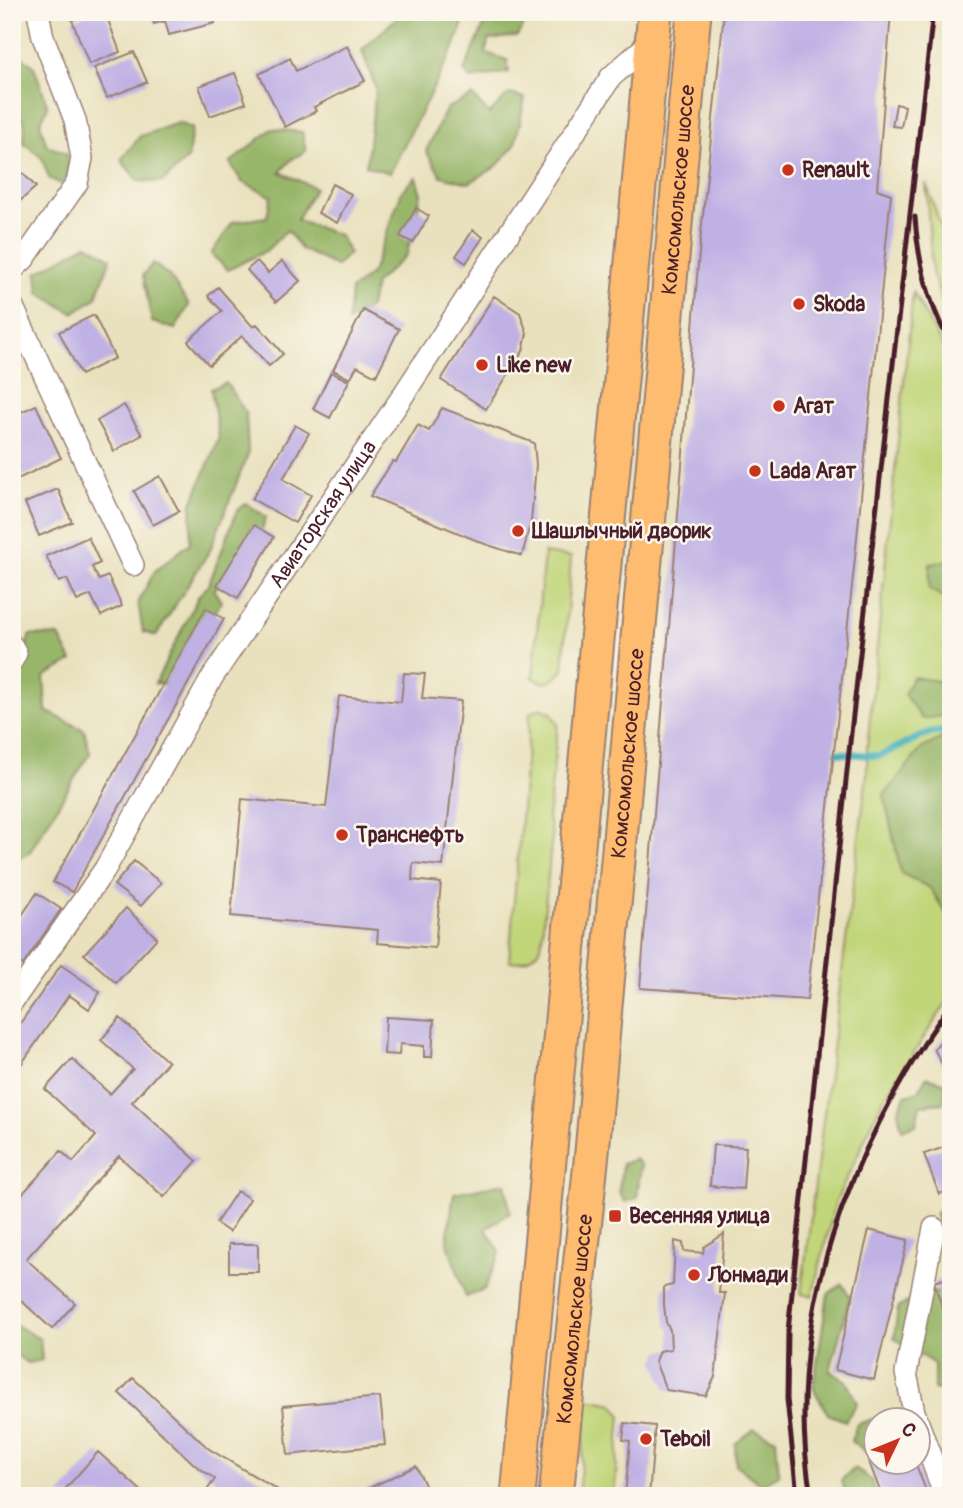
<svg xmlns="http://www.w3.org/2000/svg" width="963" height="1508" viewBox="0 0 963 1508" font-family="Pangolin,sans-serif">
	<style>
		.green { fill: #c1d579; stroke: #867a52; stroke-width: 2 }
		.forest { fill: #98b669; stroke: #716a4a; stroke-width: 2 }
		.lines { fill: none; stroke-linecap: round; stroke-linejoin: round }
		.stream { stroke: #3fb0b9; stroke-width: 7 }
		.building { fill: #c0b1e4 }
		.street-casing { stroke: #9a8074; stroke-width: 24 }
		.primary-casing { stroke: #9a8074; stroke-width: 37 }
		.street { stroke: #fff; stroke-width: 21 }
		.primary { stroke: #fdbc6f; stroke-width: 33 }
		.rail { stroke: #4a1f2b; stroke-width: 5 }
		.poi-dot { fill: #c8321e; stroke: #fbf7ec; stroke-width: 2.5 }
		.labels { text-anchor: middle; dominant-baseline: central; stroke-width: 5; stroke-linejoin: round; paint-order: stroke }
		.poi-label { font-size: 21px; font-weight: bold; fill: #4a1f2b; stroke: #fbf7ec; text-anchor: start }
		.street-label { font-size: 21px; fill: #4a1f2b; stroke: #fbf7ec }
	</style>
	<rect width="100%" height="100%" fill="#fbf7ec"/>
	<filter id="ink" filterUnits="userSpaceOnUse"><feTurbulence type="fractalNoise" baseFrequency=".0143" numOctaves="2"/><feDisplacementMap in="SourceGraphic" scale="14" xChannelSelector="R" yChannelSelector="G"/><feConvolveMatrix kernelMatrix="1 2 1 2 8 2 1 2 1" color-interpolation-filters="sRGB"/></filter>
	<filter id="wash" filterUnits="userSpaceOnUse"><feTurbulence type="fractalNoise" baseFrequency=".00686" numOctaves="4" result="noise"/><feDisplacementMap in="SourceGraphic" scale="28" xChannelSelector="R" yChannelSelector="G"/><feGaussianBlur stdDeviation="1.57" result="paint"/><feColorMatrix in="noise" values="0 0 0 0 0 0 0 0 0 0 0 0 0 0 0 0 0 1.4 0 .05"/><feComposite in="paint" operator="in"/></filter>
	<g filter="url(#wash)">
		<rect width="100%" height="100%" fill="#e9e1bd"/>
		<path class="green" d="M926 183 951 257V328L932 272Z
			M913 292 951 362V996L883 1100 836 1201 812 1296 801 1294 867 775V747Z
			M544 553 571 557 563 670 553 680 545 683 533 678Z
			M541 708 551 713 558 724 548 819 552 835 541 947C531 958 524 964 509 961L530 713Z
			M588 1399 613 1404 621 1415 614 1496H578Z"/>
		<path class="forest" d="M403 12H467L454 47 390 173 366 166 376 89 362 50Z
			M490 12H519L525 23 517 36 488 40 486 53 507 60 509 72 471 79 464 71Z
			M12 22 22 42 18 54 34 66 48 107 40 123 47 146 67 153 70 173 61 184 49 178 42 158 24 143 25 124 12 104Z
			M509 94 525 98 515 145 496 167 469 183 441 176 426 151 447 108 473 96 489 114Z
			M178 123 192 128 188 158 163 182 138 181 121 160 140 136Z
			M272 129 302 132 306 151 292 159 280 172 315 188 297 220 339 235 349 253 336 266 301 249 287 230 266 251 228 270 211 254 233 222 267 217 271 196 242 182 230 163Z
			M416 177 421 194 407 254 375 284 370 307 348 322 351 290 372 273 402 191Z
			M87 244 111 258 96 298 73 313 39 293 37 273Z
			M153 263 170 277 189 305 175 329 152 322 143 275Z
			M226 383 246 413 248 454 210 550 156 636 143 632 138 602 155 571 190 543 192 503 219 438 211 389Z
			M246 503 266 517 259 540 214 590 221 602 170 684H155L199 595 208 586 237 511Z
			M951 560V604L950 601 929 589 930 564Z
			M30 635 59 636 72 661 44 677 46 711 84 730 90 753 29 853 12 861V662L21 660Z
			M913 677 951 683V715L922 719 904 694Z
			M944 737 951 739V916L947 915 930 888 901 873 884 795 921 749Z
			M926 1077 947 1083 943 1103 920 1105 916 1125 902 1129 898 1112 905 1095 919 1091Z
			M635 1159 641 1165 637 1198 625 1202 619 1192 622 1164Z
			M505 1183 510 1212 486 1229 500 1252 485 1289 466 1297 447 1241 454 1193Z
			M951 1204V1262L946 1259 936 1213Z
			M842 1284 850 1297 830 1371 846 1381 857 1403 845 1421 828 1414 813 1388 828 1294Z
			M926 1290 951 1297V1391L934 1389V1364L894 1338 898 1308Z
			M12 1323 40 1339 42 1360 27 1363 12 1352Z
			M899 1411 913 1420H876L875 1450 868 1453 851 1441 857 1424Z
			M754 1429 776 1439 779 1475 761 1485 736 1465 735 1444Z
			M855 1468 871 1480 876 1496H845L841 1480Z"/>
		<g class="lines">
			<path class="stream" d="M838 753 879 756 931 732 951 731"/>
		</g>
		<g id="blocks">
			<path class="building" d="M93 12H105L120 52 89 64 72 20Z
				M151 12H212L215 23 169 35 165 21 154 24Z
				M724 12H891L877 189 891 194 855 558 807 1000 640 988 699 253Z
				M347 46 365 81 314 107 316 111 285 127 259 74 290 58 296 71Z
				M134 52 147 82 107 98 94 68Z
				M235 73 246 103 210 116 199 86Z
				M896 104 905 106 901 127 892 126Z
				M12 162 36 187 12 208Z
				M332 184 351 194 337 223 318 213Z
				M416 208 429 216 413 243 400 236Z
				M473 230 483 237 466 263 456 256Z
				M257 261 268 273 282 261 300 281 276 302 247 270Z
				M218 287 253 327 257 324 283 354 269 366 242 336 209 365 188 341 222 311 208 296Z
				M494 296 520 313 527 333 523 351 486 409 441 380Z
				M363 310 399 329 376 376 357 366 350 379 333 370Z
				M94 315 115 358 81 375 59 332Z
				M331 372 349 381 330 418 313 409Z
				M36 405 61 458 18 479 12 467V431L16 429 12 416Z
				M124 405 142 435 114 451 97 421Z
				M442 408 534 443 536 465 531 521 522 556 485 544 370 496 393 461 396 462 418 425 429 431Z
				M295 425 309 433 283 479 311 495 295 523 252 499Z
				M160 476 179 511 153 525 134 491Z
				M58 489 72 522 39 536 25 503Z
				M254 525 274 537 238 598 217 585Z
				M88 537 100 563 92 567 99 580 108 576 122 606 101 616 91 595 77 601 67 579 59 582 46 556Z
				M206 608 224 619 72 892 53 882Z
				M404 673 425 674 422 698 461 701 443 866 413 863 412 880 441 883 435 948 377 943 378 930 231 916 242 799 326 807 339 696 401 702Z
				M134 861 161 883 141 906 114 885Z
				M37 893 61 909 23 965 12 958V930Z
				M126 908 157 938 116 983 84 954Z
				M61 965 100 992 89 1009 69 995 22 1063 12 1056V1035Z
				M386 1017 434 1020 432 1057H424V1046L400 1044 399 1055 384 1054Z
				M120 1018 168 1062 132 1102 197 1161 164 1197 119 1156 26 1259 75 1303 52 1329 12 1292V1196L17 1200 61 1151 73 1162 96 1136 45 1089 72 1059 110 1094 133 1069 101 1040Z
				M951 1029V1081L934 1049Z
				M713 1145 746 1147 743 1189 710 1186Z
				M951 1145V1190L939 1194 924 1154Z
				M237 1191 250 1199 229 1232 216 1223Z
				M869 1230 908 1240 874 1380 835 1370Z
				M724 1234 719 1293H725L715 1377 706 1396 666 1390 655 1361 659 1351 671 1349 670 1330 666 1322 664 1305V1287L673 1285 675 1241 683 1243 684 1251 703 1253 704 1247Z
				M229 1244H258V1272H229Z
				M951 1277V1332H950L934 1282Z
				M133 1378 209 1449 288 1496H203L215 1479 195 1465 119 1393Z
				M380 1397 385 1445 288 1455 283 1406Z
				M625 1423 655 1426 649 1496H625L630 1441 623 1440Z
				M951 1434V1462H950L942 1437Z
				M98 1452 147 1496H59Z
				M876 1459V1462H915L928 1496H882L869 1462Z
				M416 1466 430 1496H352Z"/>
		</g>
	</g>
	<g filter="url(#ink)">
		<use href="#blocks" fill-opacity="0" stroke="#9a8074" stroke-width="2"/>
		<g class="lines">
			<g class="street-casing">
				<g id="street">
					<path d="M12 270 24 259 77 183 82 158 75 120 43 37 38 12"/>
					<path d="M12 305 133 565"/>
					<path d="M12 646 16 653 12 661"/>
					<path id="s1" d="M12 1002 105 869 213 676 400 400 611 77 653 40"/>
					<path d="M934 1228 906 1373 914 1412 945 1496"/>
				</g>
			</g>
			<g class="primary-casing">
				<g id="primary">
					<path d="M518 1496 655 12"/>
					<path id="s2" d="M556 1496 592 1152 694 12"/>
				</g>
			</g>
			<use href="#street" class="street"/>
			<use href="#primary" class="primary"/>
			<path class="rail" d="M915 217C918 261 929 306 951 344
				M797 1496 787 1399 788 1331 851 733 933 12
				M811 1496C781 1319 851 1146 951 1003"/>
		</g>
	</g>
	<g class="poi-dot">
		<circle cx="788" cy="170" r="7"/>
		<circle cx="799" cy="304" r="7"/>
		<circle cx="482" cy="365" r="7"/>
		<circle cx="779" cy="406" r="7"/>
		<circle cx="755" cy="471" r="7"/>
		<circle cx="518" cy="531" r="7"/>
		<circle cx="342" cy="835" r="7"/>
		<rect x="608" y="1209" width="14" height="14" rx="3.5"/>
		<circle cx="694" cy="1275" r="7"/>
		<circle cx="646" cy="1439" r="7"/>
	</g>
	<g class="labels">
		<g class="poi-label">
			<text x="802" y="170">Renault</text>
			<text x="813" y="304">Skoda</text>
			<text x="496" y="365">Like new</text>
			<text x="793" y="406">Агат</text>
			<text x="769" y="471">Lada Агат</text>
			<text x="532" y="531">Шашлычный дворик</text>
			<text x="356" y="835">Транснефть</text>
			<text x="629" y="1216">Весенняя улица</text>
			<text x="708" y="1275">Лонмади</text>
			<text x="660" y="1439">Teboil</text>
		</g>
		<g class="street-label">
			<text stroke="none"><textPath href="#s2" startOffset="1312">Комсомольское шоссе</textPath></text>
			<text stroke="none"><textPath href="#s1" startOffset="579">Авиаторская улица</textPath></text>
			<text stroke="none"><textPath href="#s2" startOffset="746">Комсомольское шоссе</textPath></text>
			<text stroke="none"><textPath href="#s2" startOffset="178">Комсомольское шоссе</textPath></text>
		</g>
	</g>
	<rect width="963" height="1508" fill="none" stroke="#fbf7ec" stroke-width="42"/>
	<g transform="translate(897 1441) rotate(47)"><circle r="33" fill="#fbf7ec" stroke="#b4a19f" stroke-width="2"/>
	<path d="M0-5L12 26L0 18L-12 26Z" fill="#c8321e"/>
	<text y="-10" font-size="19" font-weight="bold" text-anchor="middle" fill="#4a1f2b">С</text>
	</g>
</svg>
